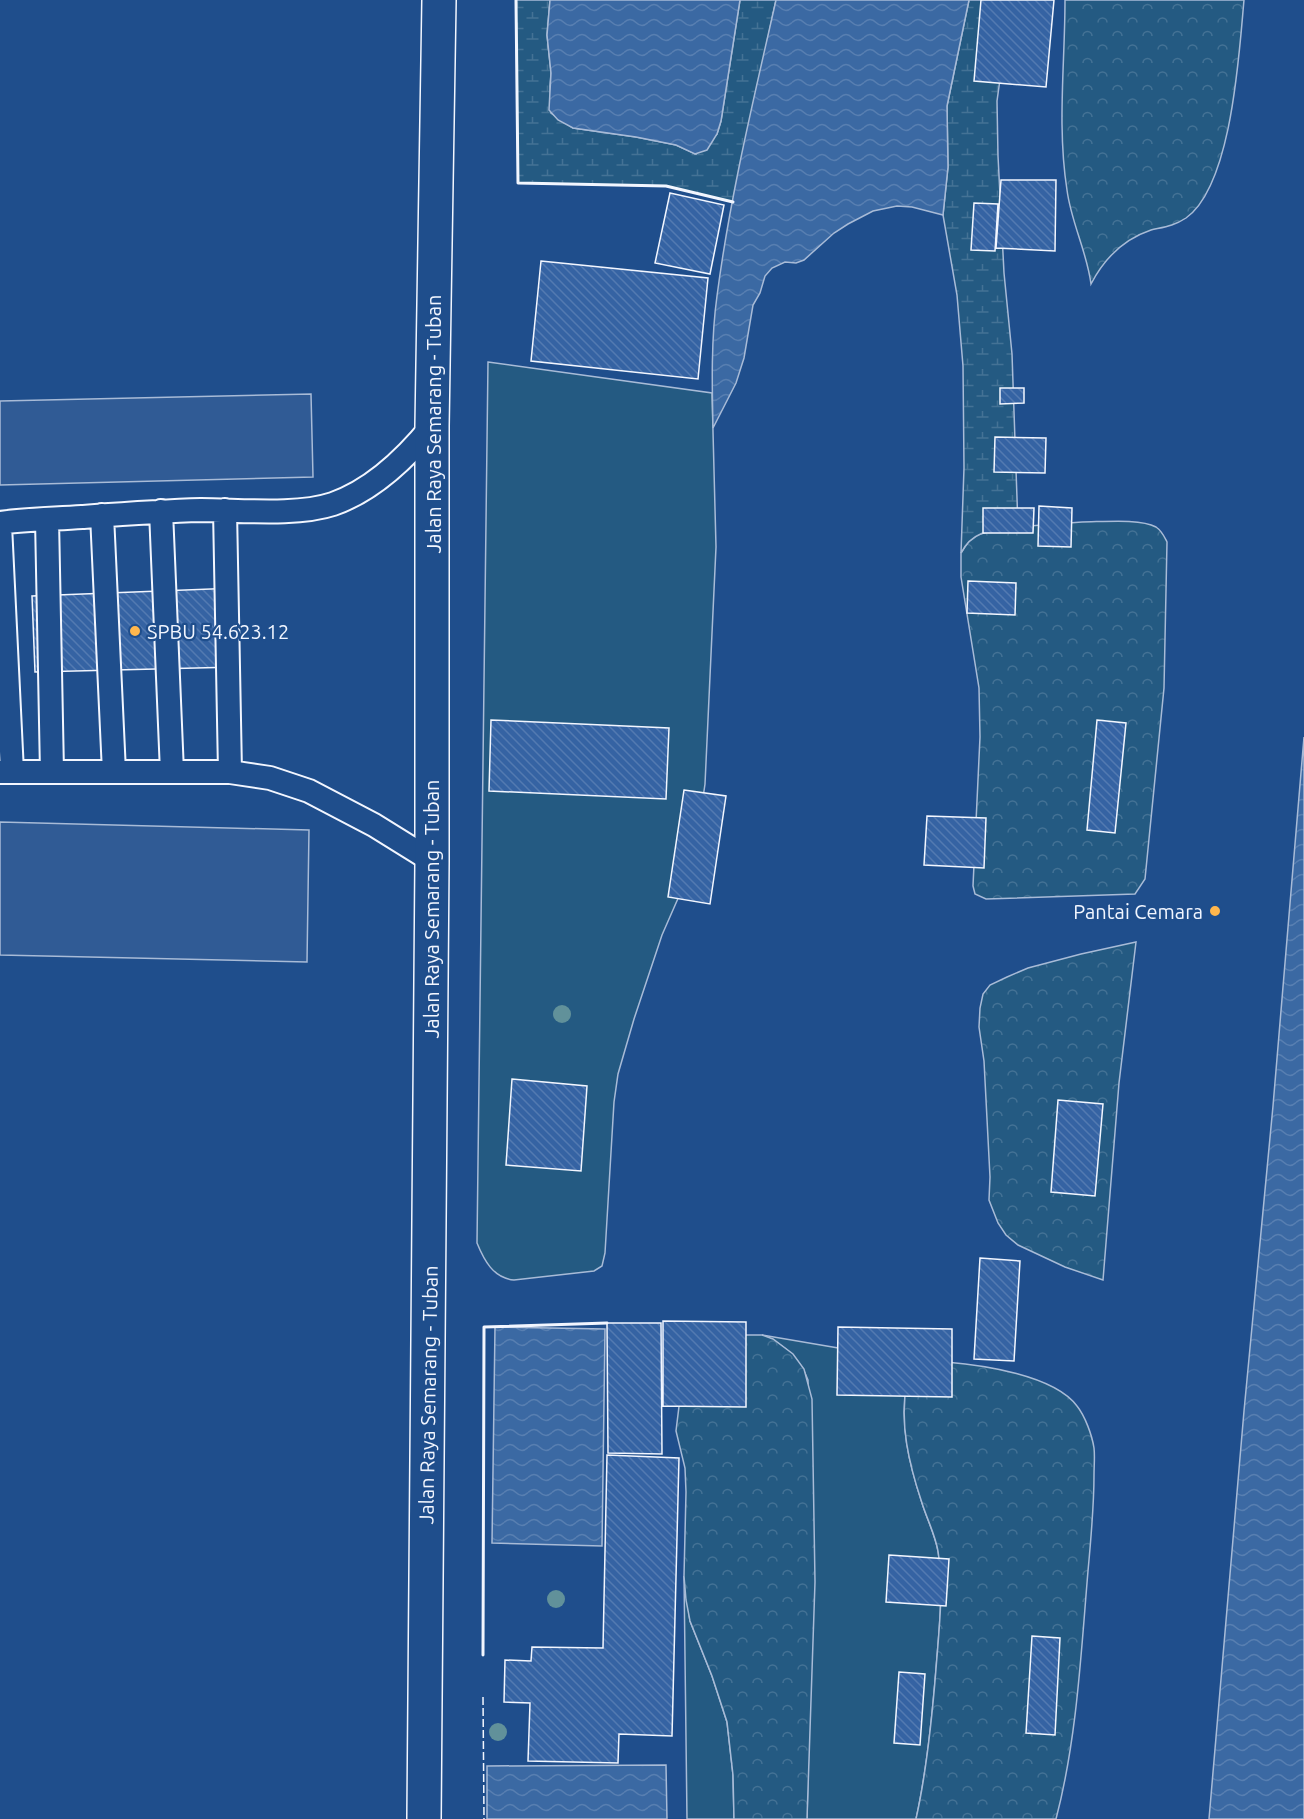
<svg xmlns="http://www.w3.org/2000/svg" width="1304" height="1819" viewBox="0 0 1304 1819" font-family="Ubuntu,sans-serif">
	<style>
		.grass { fill: #245a82; stroke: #a8bbd7; stroke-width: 1.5 }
		.forest { fill: url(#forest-crowns); stroke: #a8bbd7; stroke-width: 1.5 }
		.wetland { fill: url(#wetland-marsh); stroke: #a8bbd7; stroke-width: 1.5 }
		.parking { fill: #305b95; stroke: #a8bbd7; stroke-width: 1.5 }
		.water { fill: url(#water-waves); stroke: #a8bbd7; stroke-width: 1.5 }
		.building { fill: url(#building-back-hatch); stroke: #f2f6ff; stroke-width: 1.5 }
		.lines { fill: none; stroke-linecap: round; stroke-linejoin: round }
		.lane-casing { stroke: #f2f6ff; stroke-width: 26 }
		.highway-casing { stroke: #f2f6ff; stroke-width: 36 }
		.lane { stroke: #1f4e8c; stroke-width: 22 }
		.highway { stroke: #1f4e8c; stroke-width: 33 }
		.fence { stroke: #f2f6ff; stroke-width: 1.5; stroke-dasharray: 8 3; stroke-linecap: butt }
		.wall { stroke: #f2f6ff; stroke-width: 3 }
		.tree { fill: #61919a }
		.poi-dot { fill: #ffb74d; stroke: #1f4e8c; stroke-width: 2 }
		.labels { text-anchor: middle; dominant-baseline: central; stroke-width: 4.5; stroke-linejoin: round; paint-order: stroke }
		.street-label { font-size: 20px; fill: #f2f6ff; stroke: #1f4e8c }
		.poi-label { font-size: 20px; fill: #f2f6ff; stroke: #1f4e8c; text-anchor: start }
	</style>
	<defs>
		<pattern id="forest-crowns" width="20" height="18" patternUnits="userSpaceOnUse" patternTransform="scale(1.5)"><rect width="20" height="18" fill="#245a82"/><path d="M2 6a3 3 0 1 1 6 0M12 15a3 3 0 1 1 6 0" fill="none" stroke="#447295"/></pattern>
		<pattern id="wetland-marsh" width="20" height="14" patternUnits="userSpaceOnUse" patternTransform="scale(1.5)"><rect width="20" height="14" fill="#245a82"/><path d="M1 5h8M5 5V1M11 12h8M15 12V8" fill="none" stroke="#447295"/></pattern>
		<pattern id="water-waves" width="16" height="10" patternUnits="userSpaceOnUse" patternTransform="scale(1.5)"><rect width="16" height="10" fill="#3b69a3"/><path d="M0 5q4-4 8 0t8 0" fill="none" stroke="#587fb1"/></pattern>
		<pattern id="building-back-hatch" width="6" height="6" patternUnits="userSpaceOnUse" patternTransform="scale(1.5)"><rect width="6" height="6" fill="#3563a3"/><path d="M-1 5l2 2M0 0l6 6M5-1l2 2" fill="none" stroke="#537ab1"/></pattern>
	</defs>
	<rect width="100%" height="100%" fill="#1f4e8c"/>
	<path class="grass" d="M488 362 712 393 716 547 705 784 697 838 683 887 662 935 634 1019 618 1074 614 1102 605 1253 602 1266 594 1271 514 1280C493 1278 484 1260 477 1243Z
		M762 1335 891 1357 907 1382C899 1423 909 1464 922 1503 927 1519 935 1535 938 1551 944 1589 939 1630 936 1669 932 1719 927 1770 916 1819H807L810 1694 808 1380C800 1358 783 1344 762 1335Z
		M684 1576 690 1621 712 1676 727 1722 733 1775 734 1819H687Z"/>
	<path class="forest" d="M1065 0H1244C1239 54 1232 185 1186 218 1174 226 1164 227 1151 230 1124 239 1104 259 1091 284 1087 252 1071 222 1067 190 1057 126 1065 64 1065 0Z
		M1082 522C1101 522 1140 518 1156 527 1162 531 1164 536 1167 542L1164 688 1145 879 1135 894 986 899 975 894 973 886 980 737 979 688 961 577V553L970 539 977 535 1002 528Z
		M1136 942 1119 1083 1103 1280 1065 1267 1018 1245 1006 1235 998 1223 989 1200 990 1177 984 1061 979 1027 980 1008 983 994 990 985 1007 977 1028 968 1081 954Z
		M739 1335H762L773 1339 793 1354 804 1369 812 1399 815 1582 807 1819H734L733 1775 727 1722 712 1676 690 1621 686 1600 684 1576 686 1492 685 1468 676 1431 682 1382Z
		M946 1362C982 1365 1054 1375 1077 1406 1085 1416 1092 1435 1094 1448 1095 1456 1094 1466 1094 1475 1094 1507 1091 1539 1088 1571 1081 1653 1077 1739 1056 1819H916C927 1770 932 1719 936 1669 939 1630 944 1589 938 1551 935 1534 927 1519 922 1503 909 1464 899 1423 907 1382Z"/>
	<path class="wetland" d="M516 0H550L547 35 551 73 550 86 551 113 573 128 636 137 676 145 696 154 717 134 721 121 740 0H776L733 202 666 186 518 183Z
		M969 0H1011L997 101 998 156 1004 273 1012 354 1018 527C995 530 973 529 961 553L964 468 963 366 957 295 943 215 948 167 947 106Z"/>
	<path class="parking" d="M311 394 313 477 0 485V401Z
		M0 822 309 830 307 962 0 955Z"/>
	<path class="water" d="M550 0H740L721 121 717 134 707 150 695 154 676 145 636 137 573 128 558 120 549 110 551 73 547 35Z
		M776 0H969L947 106 948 167 943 215 912 207 897 206 873 211 848 224 834 233 804 260 796 263 785 262 772 268 765 276 760 293 753 305 744 358 736 383 713 428C712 385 711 339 717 296 730 196 754 98 776 0Z
		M1304 737V1819H1209L1244 1411 1273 1106Z
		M495 1327 605 1329 602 1546 492 1543Z
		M666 1765 667 1819H487V1766Z"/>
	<path class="building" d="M981 0H1054L1046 87 974 81Z
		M1001 180H1056L1055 251 996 248Z
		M670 193 724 205 710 274 655 263Z
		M974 203 998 204 995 251 971 250Z
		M541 261 708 278 698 379 531 361Z
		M1000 388H1024V403L1000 404Z
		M995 437 1046 438 1045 473 994 472Z
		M1039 506 1072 508 1071 547 1038 546Z
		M983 508H1034L1033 533H983Z
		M968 581 1016 583 1015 615 967 613Z
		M236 588V667L35 672 32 596Z
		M491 720 669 728 666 799 489 791Z
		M1097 720 1126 723 1115 833 1087 830Z
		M684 790 726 796 710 904 668 897Z
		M927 816 986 818 984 868 924 865Z
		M512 1079 587 1086 581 1171 506 1165Z
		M1058 1100 1103 1104 1095 1196 1051 1192Z
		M980 1258 1020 1261 1014 1361 974 1359Z
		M663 1321 746 1322V1407L663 1406Z
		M607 1323H661L662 1454 608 1453Z
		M838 1327 952 1329V1397L837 1395Z
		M607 1455 679 1458 672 1736 619 1734 618 1763 528 1761 530 1703 504 1702 505 1660 531 1661 532 1647 603 1648Z
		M889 1555 949 1559 946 1606 886 1602Z
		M1032 1636 1060 1638 1055 1735 1026 1733Z
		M899 1672 925 1674 920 1745 894 1743Z"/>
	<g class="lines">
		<g class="lane-casing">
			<path id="lane" d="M225 510 230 772
				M161 511 172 772
				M102 515 114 772
				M47 519 52 772
				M0 523C27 519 55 519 82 517 122 514 161 511 201 510 239 510 297 516 333 504 373 490 406 458 432 426
				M0 525 12 772
				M0 772H230L270 778 309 791 374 825 432 861"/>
		</g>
		<g class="highway-casing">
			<path id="highway" d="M424 1819 432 861V426L439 0"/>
		</g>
		<use href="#lane" class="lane"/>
		<use href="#highway" class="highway"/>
		<path class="fence" d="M483 1697 484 1819"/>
		<path class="wall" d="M516 0 518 183 666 186 733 202
			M483 1655 484 1327 607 1323"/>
	</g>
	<g class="tree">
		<circle cx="562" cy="1014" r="9"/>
		<circle cx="556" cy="1599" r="9"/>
		<circle cx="498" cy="1732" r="9"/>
	</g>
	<g class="poi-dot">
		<circle cx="135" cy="631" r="6"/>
		<circle cx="1215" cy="911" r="6"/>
	</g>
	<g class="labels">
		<g class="street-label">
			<text transform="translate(433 424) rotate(-90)">Jalan Raya Semarang - Tuban</text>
			<text transform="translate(431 909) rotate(-90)">Jalan Raya Semarang - Tuban</text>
			<text transform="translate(428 1395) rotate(-89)">Jalan Raya Semarang - Tuban</text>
		</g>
		<g class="poi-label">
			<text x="147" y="631">SPBU 54.623.12</text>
			<text x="1203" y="911" text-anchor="end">Pantai Cemara</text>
		</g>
	</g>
</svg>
